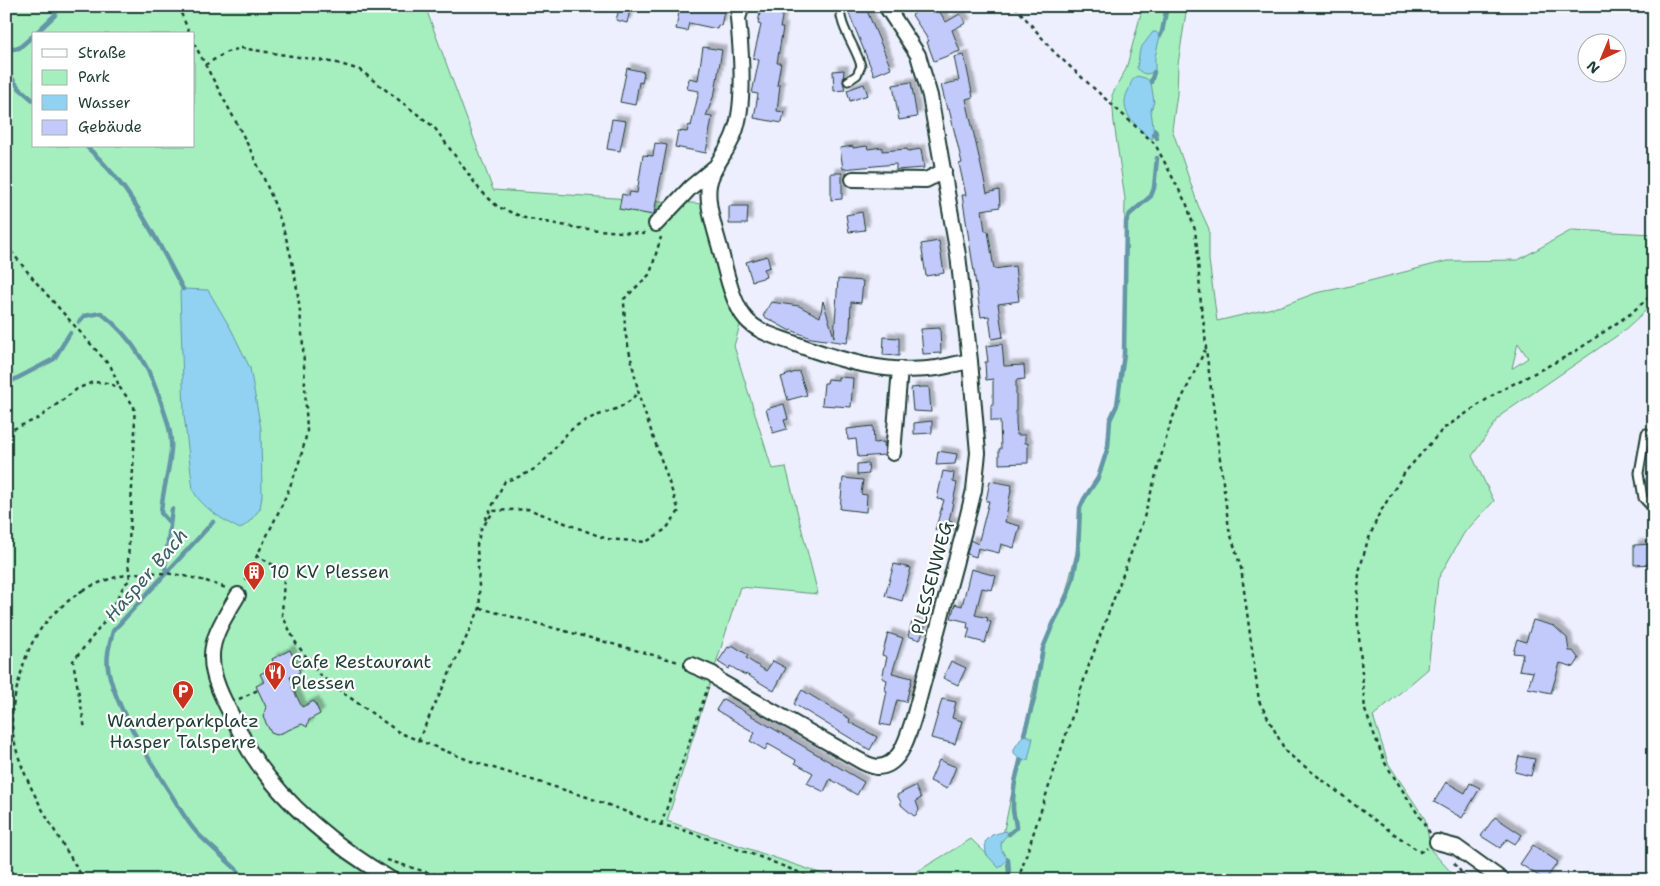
<svg xmlns="http://www.w3.org/2000/svg" width="1660" height="886" viewBox="0 0 1660 886" font-family="'Shantell Sans',sans-serif">
	<style>
		.green { fill: #a5efbe; stroke: #629679; fill-rule: evenodd }
		.water { fill: #91d2f2; stroke: #6396a6 }
		.lines { fill: none; stroke-linecap: round; stroke-linejoin: round }
		.stream { stroke: #6396a6; stroke-width: 4.5 }
		.building { fill: #c2c9fb; stroke: #1f3d34; filter: url(#shadow) }
		.lane-casing { stroke: #1f3d34; stroke-width: 11 }
		.street-casing { stroke: #1f3d34; stroke-width: 18 }
		.path { stroke: #1f3d34; stroke-width: 2.5; stroke-dasharray: 4 4; stroke-linecap: butt }
		.lane { stroke: #fff; stroke-width: 7 }
		.street { stroke: #fff; stroke-width: 14 }
		.path-bridge { stroke: #1f3d34; stroke-width: 2.5; stroke-dasharray: 4 4; stroke-linecap: butt }
		.labels { text-anchor: middle; dominant-baseline: central; stroke-width: 4.5; stroke-linejoin: round; paint-order: stroke }
		.poi-label { font-size: 18px; fill: #1f3d34; stroke: #fff; text-anchor: start }
		.street-label { font-size: 18px; fill: #1f3d34; stroke: #fff }
		.water-label { font-size: 19px; font-style: italic; fill: #3c6264; stroke: #fff }
	</style>
	<defs>
		<filter id="shadow"><feDropShadow dx="4.5" dy="-4.5" stdDeviation="1" flood-color="#0004"/></filter>
	</defs>
	<rect width="100%" height="100%" fill="#edeffe"/>
	<filter id="ink" filterUnits="userSpaceOnUse"><feTurbulence type="fractalNoise" baseFrequency=".02" numOctaves="2"/><feDisplacementMap in="SourceGraphic" scale="10" xChannelSelector="R" yChannelSelector="G"/><feConvolveMatrix kernelMatrix="1 2 1 2 8 2 1 2 1" color-interpolation-filters="sRGB"/></filter>
	<g filter="url(#ink)">
		<path class="green" d="M6 6H425L493 190 706 204 741 322 734 346 772 469 786 467 818 594 740 587 667 821 840 880H6ZM34 34H194V146H34Z
			M1143 6H1187L1178 64 1177 94 1172 129 1198 205 1209 229V260L1217 321 1281 306 1316 293 1346 287 1447 261 1518 260 1572 230 1654 234V303L1621 333 1501 415 1472 456 1494 501 1464 533 1438 579 1428 669 1373 716 1388 763 1425 819 1431 850 1458 880H903L971 839 997 864 1042 647 1066 592 1076 553 1079 509 1083 498 1097 477 1107 446 1110 419 1116 405 1123 354 1125 199 1114 123 1112 95 1126 69ZM1518 343 1528 358 1513 368H1512Z"/>
		<path class="water" d="M1153 32H1156L1160 36 1155 57V70C1149 76 1142 75 1137 68L1140 49Z
			M1137 76 1145 78 1151 82 1154 102 1151 110 1154 135 1152 139C1147 137 1144 133 1140 129 1127 118 1120 105 1129 89 1131 83 1131 80 1137 76Z
			M183 289 208 290 231 329 250 368 261 429 262 496 260 509 249 522 240 529C224 521 200 506 193 490L184 415 180 291Z
			M1024 734 1033 738 1028 760 1023 761 1014 753V749Z
			M1006 831 1009 834C997 842 1000 850 1008 859L999 868 986 854 985 842 992 835Z"/>
		<g class="lines">
			<path class="stream" d="M35 34 55 15 57 6
				M1160 36 1162 32 1167 6
				M6 50 19 48 34 35
				M6 70 19 88 34 101
				M1151 82 1154 72
				M1154 135 1155 130 1157 138
				M86 146C130 185 156 238 183 289
				M79 322 84 316 101 313C134 338 152 372 164 411 168 422 172 437 171 449 170 470 162 491 161 513L170 523
				M6 384 54 359 70 333
				M213 522 113 631C110 643 106 655 108 668 114 705 148 757 167 788 177 803 185 820 197 833 211 847 226 859 239 872L244 880
				M166 573 165 566 172 509
				M1024 734 1035 696 1043 648 1053 624 1068 594 1073 578 1078 553 1080 508 1084 499 1098 478 1108 447 1110 420 1117 405 1124 354 1126 222 1130 214 1151 196 1154 188 1157 158
				M1009 834 1016 828C1016 821 1013 815 1013 808 1013 789 1015 778 1021 760
				M977 880H991
				M1004 880 1009 874 1008 859"/>
		</g>
		<path class="building" d="M620 6H631L627 23 616 20Z
			M680 6H725L721 26 718 25 717 29 689 23 687 31 676 29Z
			M761 6H784L780 28H783L777 63H781L777 85H780L777 111 784 112 782 123 754 118 758 94 752 93 759 60 753 59 761 25 758 24Z
			M846 6H865L891 68 874 75Z
			M925 6H936L946 22 960 14 966 23 952 30 960 51 934 61 927 42 929 41 912 15Z
			M703 47 722 50 715 92 706 116 712 117 706 153 675 147 678 131 687 132 689 125 691 126 699 91 687 89 689 78 698 80Z
			M964 55 973 97 966 99 987 193 999 190 1000 207 982 210 985 231H988L994 269 1015 266 1019 301 998 304 1003 337 992 339 989 316 981 317 962 195H966L959 164 962 163 949 109H947L941 85 959 81 954 57Z
			M627 68 644 72 642 83 639 82 635 105 620 102Z
			M844 70 843 82 845 90 834 91 833 71Z
			M911 82 917 117 899 120 893 85Z
			M864 84 868 95 850 101 847 90Z
			M612 119 626 121 620 151 607 149Z
			M655 143 667 145 654 213 653 215 619 209 622 194 629 196 630 192 637 193 643 155 653 156Z
			M853 146V148L867 146 868 149 882 147V151L907 149 908 151 921 149 924 168 896 170V164L843 169 840 148Z
			M831 173H842V199L831 200Z
			M729 206H748L747 224H729Z
			M862 212 865 230 849 232 846 215Z
			M939 241 944 273 926 276 921 244Z
			M767 256 770 267 764 269 766 277 752 281 746 262Z
			M838 279 863 281 861 303 851 302 850 329 847 343 811 338 791 330 790 331 763 316 771 302 799 306 820 317 823 301 834 337Z
			M940 328 941 353 923 354 921 329Z
			M884 337 899 338V356L883 355Z
			M1002 344 1004 366 1024 365 1025 379 1016 380V422L1017 435H1025V443H1028V463L999 464V449H1001L1000 421H991V405H993V379L986 380 985 362H988L986 346Z
			M799 371 807 395 788 400 781 377Z
			M838 377 853 378 851 407 822 405 824 383H827L828 379 838 380Z
			M922 387H929L931 412 913 411 911 388Z
			M784 404 788 419 784 420 787 429 773 433 766 409Z
			M932 421V433L914 434V423Z
			M873 426 874 443 884 442 885 455 858 457 856 439 848 440 847 429Z
			M938 451 957 454 955 464 936 465Z
			M868 463 869 474 857 475V464Z
			M943 471 954 473 953 482 957 483 949 521 953 522 949 535 935 530 944 500 937 499Z
			M843 478 863 480 861 494 867 495 866 512 840 509Z
			M990 481 1012 485 1005 522 1020 526 1014 548 1001 544 999 553 978 548 976 557 967 554 970 540 978 544 989 501H986Z
			M1654 544V564L1634 565V545Z
			M894 564 911 568 902 601 885 596Z
			M971 569 996 576 992 590 982 588 975 615 988 618 987 621 991 622 985 643 967 638 970 628H967L968 622 951 618 955 604 962 606Z
			M1533 620 1554 626 1567 638 1569 651H1573L1579 659 1574 667 1560 663 1551 693 1528 688 1533 672 1519 670 1523 654 1513 653 1517 639 1526 642Z
			M912 622 925 626 920 640 908 636Z
			M888 633 903 638 892 673 912 678 906 702 897 700 890 726 880 724 887 691 885 690 887 680 882 678 887 657 882 655Z
			M732 645 748 655 746 658 766 671 773 661 786 668 774 691 746 674 745 675 730 666 729 669 718 662 728 647 730 648Z
			M290 650 300 672 290 677 294 686 292 687 302 707 314 701 320 714 309 720 307 727 302 724 277 735 271 733 263 717 266 707 256 686 264 682 260 674 275 667 272 659Z
			M951 661 966 668 958 685 943 678Z
			M802 690 850 719 849 722 877 737 870 750 794 704Z
			M723 699 864 782 857 795 830 779 824 792 807 783 813 773 795 763 796 760 768 744 765 750 750 741 755 733 716 710Z
			M942 699 956 702 952 718 962 721 955 744 931 738Z
			M1519 756 1535 759 1531 776 1515 772Z
			M939 760 956 767 947 789 930 781Z
			M1446 782 1465 793 1470 783 1480 788 1462 818 1434 802Z
			M915 786 921 798 916 801 919 810 917 814 914 816 901 805V802L897 795Z
			M1495 817 1522 835 1515 844 1507 839 1500 848 1481 836Z
			M1533 845 1558 862 1545 880 1520 864Z"/>
		<g class="lines">
			<g class="lane-casing">
				<path id="lane" d="M841 6C837 24 857 48 861 66L857 75 848 81
					M1646 433 1639 473 1643 498 1654 510"/>
			</g>
			<g class="street-casing">
				<path id="street" d="M742 6 738 18C741 50 746 105 734 134 728 152 712 166 709 185 706 203 715 230 720 248 725 268 732 303 746 319 757 332 777 337 793 343 839 360 887 375 937 368 948 366 959 363 970 361
					M853 179 926 180 944 171
					M656 224 690 188 714 168
					M893 453 900 369
					M238 595C227 614 211 636 212 658 212 678 223 699 232 716 238 727 243 739 249 750 284 806 336 847 392 880
					M692 665 713 674 721 682 859 760C864 763 871 766 877 767 901 767 908 735 914 717L965 527 974 490 978 453 970 361 958 255 930 96 918 55 886 6
					M1437 842 1456 847 1502 880"/>
			</g>
			<path class="path" d="M178 6 190 34
				M1015 6 1054 52 1155 144 1187 205 1195 230 1197 247 1201 306 1205 333 1206 349 1220 459 1229 529 1241 568 1259 701 1286 752 1369 816 1420 852 1427 848
				M194 43C229 112 273 180 291 257 304 314 304 373 307 431 297 485 266 534 244 583
				M205 65 227 52 241 48 337 63 360 70 434 127 480 190 498 207 525 218 578 228 643 234 645 232
				M6 245 35 281 111 367 120 388
				M6 432 39 418 77 389 93 382 107 383 120 388 134 406 135 431 128 562 130 580 125 584 102 625 73 661 85 729
				M485 520 505 481C518 478 534 471 543 462 558 447 562 434 581 423 602 410 621 414 638 392
				M256 555 280 569 284 577 282 615 296 643 319 674 335 687 400 733 471 761 587 797 661 825 680 829 760 857 803 874 811 880
				M206 581 226 588
				M83 590C50 613 31 634 21 673 16 691 11 708 12 726 16 776 59 836 84 880
				M480 608 679 662
				M239 699 258 690
				M418 741 480 608 477 545 481 529 494 511 528 509 607 539 646 542 666 529 679 511 640 399 625 332 624 299 650 274 661 237
				M661 825 708 687
				M1430 833 1385 763 1365 710 1357 612 1359 572 1367 543 1379 514 1405 472 1443 429 1496 393 1573 353 1630 314 1654 293
				M387 860 426 872 462 880
				M1454 863 1467 880
				M1018 880 1089 665 1143 521 1171 421 1205 350"/>
			<use href="#lane" class="lane"/>
			<use href="#street" class="street"/>
			<path class="path-bridge" d="M83 590C128 568 159 569 206 581"/>
		</g>
	</g>
	<defs>
		<g id="building-pin" transform="scale(1.125)"><path d="M0 17L-7.5 6A9.5 9.5 0 1 1 7.5 6Z" fill="#c8321e" stroke="#fff"/><path d="M-4-6H4V6H1V3H-1V6H-4ZM-2.5-4.3h1.7v1.8h-1.7ZM.8-4.3h1.7v1.8H.8ZM-2.5-1h1.7V.8h-1.7ZM.8-1h1.7V.8H.8Z" fill="#fff"/></g>
		<g id="restaurant-pin" transform="scale(1.125)"><path d="M0 17L-7.5 6A9.5 9.5 0 1 1 7.5 6Z" fill="#c8321e" stroke="#fff"/><path d="M-5-6h1v4h1v-4h1v4h1v-4h1v5L-1.5 .5V6h-2V.5L-5-1ZM5-6V6H3V1.5H1.5Q1.5-4 5-6Z" fill="#fff"/></g>
		<g id="parking-pin" transform="scale(1.125)"><path d="M0 17L-7.5 6A9.5 9.5 0 1 1 7.5 6Z" fill="#c8321e" stroke="#fff"/><path d="M-3.5-5.5H1a3.5 3.5 0 0 1 0 7H-1V5.5H-3.5ZM-1-3.4V-.6H.8a1.4 1.4 0 0 0 0-2.8Z" fill="#fff"/></g>
	</defs>
	<g fill-rule="evenodd">
		<use href="#building-pin" x="254" y="572"/>
		<use href="#restaurant-pin" x="275" y="672"/>
		<use href="#parking-pin" x="183" y="691"/>
	</g>
	<g class="labels">
		<g class="poi-label">
			<text x="270" y="572">10 KV Plessen</text>
			<text x="291" y="662">Cafe Restaurant<tspan x="291" dy="21">Plessen</tspan></text>
			<text x="183" y="721" text-anchor="middle">Wanderparkplatz<tspan x="183" dy="21">Hasper Talsperre</tspan></text>
		</g>
		<g class="street-label">
			<text transform="translate(932 578) rotate(-75)">PLESSENWEG</text>
		</g>
		<g class="water-label">
			<text transform="translate(146 575) rotate(-49)">Hasper Bach</text>
		</g>
	</g>
	<rect width="1660" height="886" fill="none" stroke="#fff" stroke-width="25"/>
	<rect x="12" y="12" width="1635" height="861" fill="none" stroke="#1f3d34" stroke-width="2" filter="url(#ink)"/>
	<rect x="32" y="32" width="162" height="115" fill="#ffffff" stroke="#a5b1ae"/>
	<rect x="42" y="49" width="25" height="8" fill="#ffffff" stroke="#a5b1ae"/>
	<text x="78" y="58" font-size="15" fill="#1f3d34">Straße</text>
	<rect x="42" y="70" width="25" height="15" fill="#a5efbe" stroke="#a5b1ae"/>
	<text x="78" y="82" font-size="15" fill="#1f3d34">Park</text>
	<rect x="42" y="95" width="25" height="15" fill="#91d2f2" stroke="#a5b1ae"/>
	<text x="78" y="108" font-size="15" fill="#1f3d34">Wasser</text>
	<rect x="42" y="120" width="25" height="15" fill="#c2c9fb" stroke="#a5b1ae"/>
	<text x="78" y="132" font-size="15" fill="#1f3d34">Gebäude</text>
	<g transform="translate(1602 58) rotate(224)"><circle r="24" fill="#ffffff" stroke="#a5b1ae"/>
	<path d="M0-4L9 19L0 12L-9 19Z" fill="#c8321e"/>
	<text y="-8" font-size="14" font-weight="bold" text-anchor="middle" fill="#1f3d34">N</text>
	</g>
</svg>
